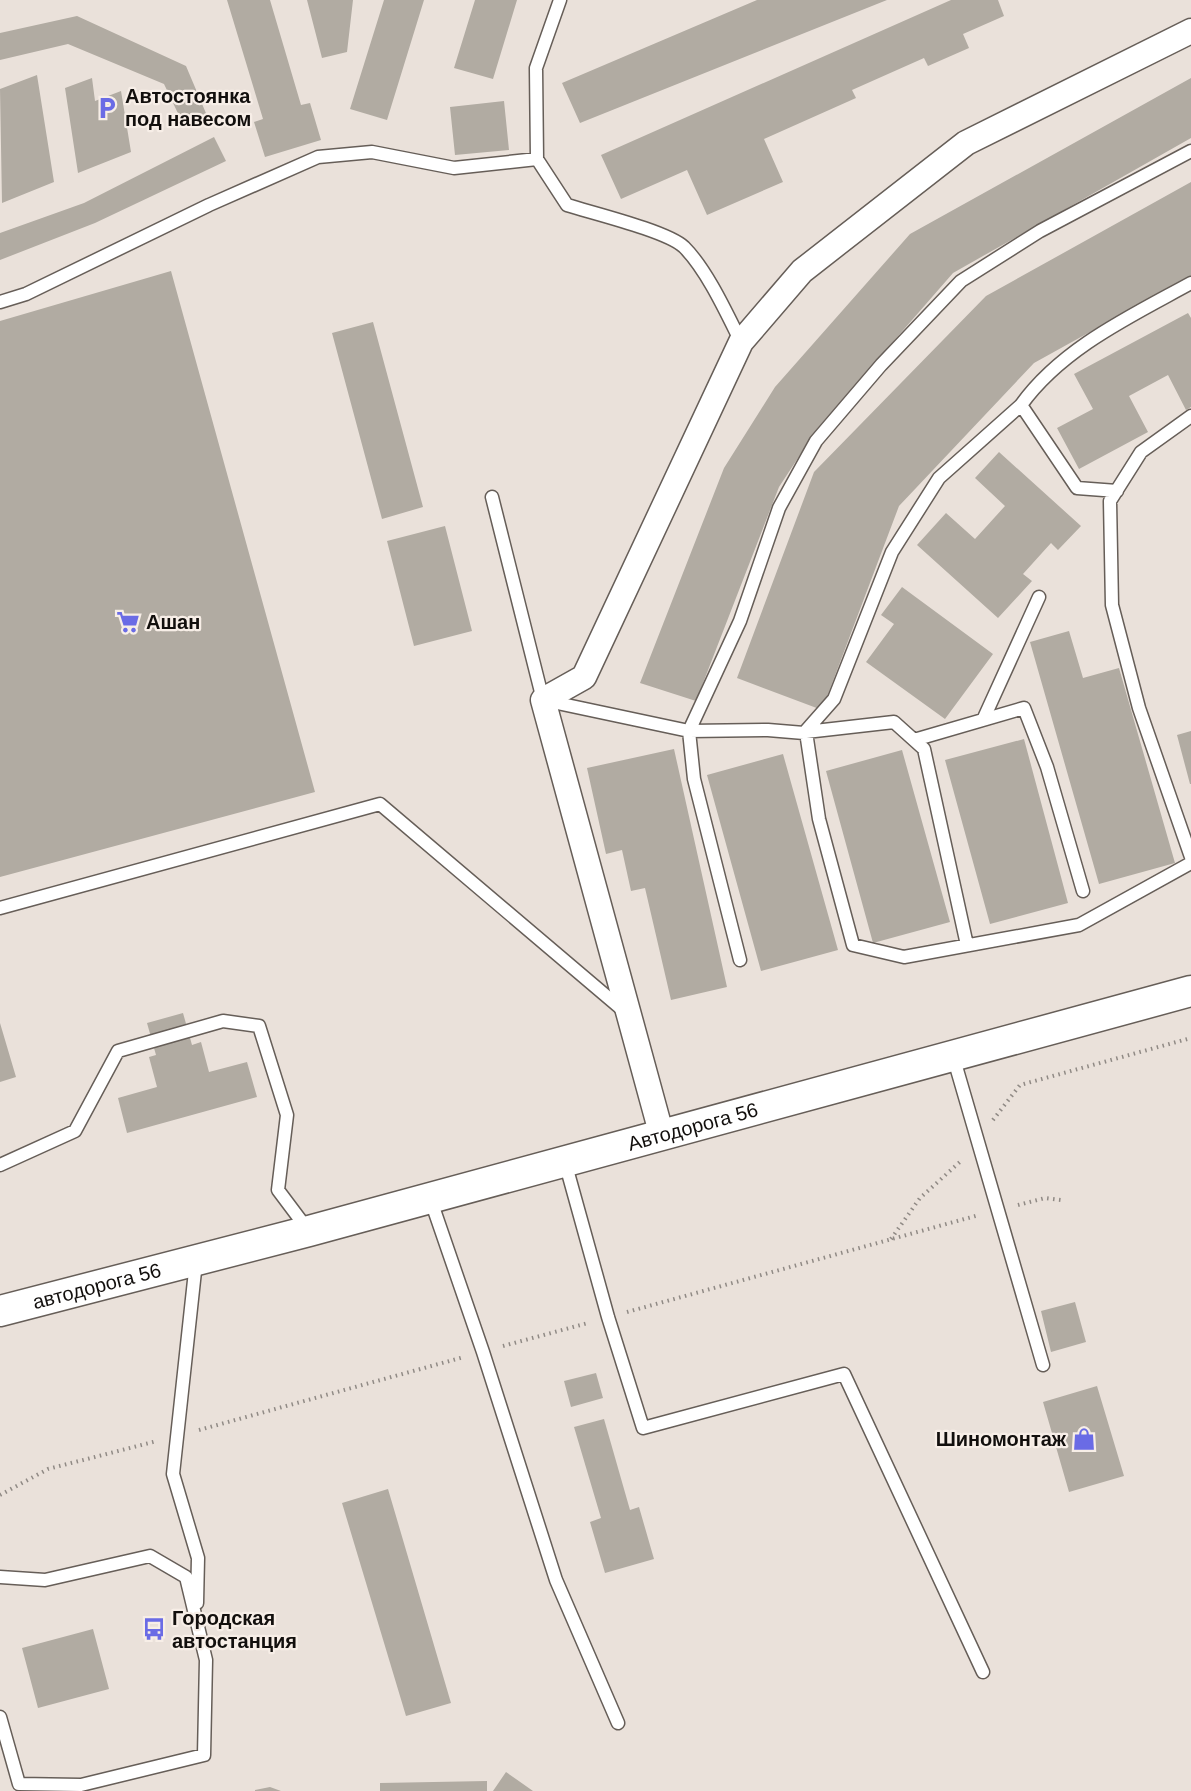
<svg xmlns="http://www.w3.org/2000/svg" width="1191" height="1791" viewBox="0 0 1191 1791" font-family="Arial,sans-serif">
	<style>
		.building { fill: #b1aba2 }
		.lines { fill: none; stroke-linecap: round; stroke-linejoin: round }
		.service-casing { stroke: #665e58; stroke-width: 15 }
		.minor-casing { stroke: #665e58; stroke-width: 27 }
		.tertiary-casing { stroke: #665e58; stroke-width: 33 }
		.path { stroke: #908a85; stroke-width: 4; stroke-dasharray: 1.5 4.5; stroke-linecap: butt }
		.service { stroke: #fff; stroke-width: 12 }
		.minor { stroke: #fff; stroke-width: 24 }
		.tertiary { stroke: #fff; stroke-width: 30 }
		.labels { text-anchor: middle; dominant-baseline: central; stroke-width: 4.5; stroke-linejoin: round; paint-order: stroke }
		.poi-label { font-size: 20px; font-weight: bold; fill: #120f0d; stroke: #f7eee7; text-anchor: start }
		.street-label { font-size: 20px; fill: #120f0d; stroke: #f7eee7 }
	</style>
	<rect width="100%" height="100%" fill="#eae1da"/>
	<path class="building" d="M227 0H270L301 105 310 103 321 140 265 157 254 122 263 119Z
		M307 0H353L347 52 322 58Z
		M384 0H424L387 120 350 109Z
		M475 0H517L493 79 454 68Z
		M757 0H887L580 123 562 83Z
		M951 0H998L1004 16 963 34 969 48 928 66 924 58 852 90 856 98 764 139 783 182 707 215 687 170 621 199 601 155Z
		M77 16 186 66 208 118 184 126 164 84 68 44 0 60V33Z
		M37 75 54 182 2 203 0 89Z
		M92 78 95 101 121 91 131 152 78 173 65 88Z
		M1191 78V138L953 273 817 429 779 487 696 701 640 683 724 468 775 387 910 234Z
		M504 101 509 150 455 155 450 107Z
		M214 137 226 161 95 223 0 260V233L84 203Z
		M1191 182V276L1034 363 899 506 822 710 737 678 814 472 986 296Z
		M171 271 315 792 0 877V321Z
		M1188 313 1191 318V407L1186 410 1168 375 1129 396 1148 432 1079 469 1057 428 1093 409 1074 374Z
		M373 322 423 507 382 519 332 333Z
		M999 452 1081 526 1058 550 1051 543 1023 574 1032 581 998 618 917 545 946 513 975 539 1005 506 975 478Z
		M445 526 472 631 414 646 387 541Z
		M902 587 993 654 945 719 866 662 894 624 881 615Z
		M1069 631 1083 678 1119 668 1175 863 1099 884 1030 642Z
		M1191 731V784H1190L1177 735Z
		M1024 739 1068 903 990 924 945 760Z
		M674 749 727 987 671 1000 645 888 631 891 622 850 606 854 587 768Z
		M902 750 950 922 873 943 826 771Z
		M783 754 838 950 761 971 707 775Z
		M183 1013 192 1045 201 1042 209 1072 247 1062 257 1097 127 1133 118 1098 157 1087 149 1057 156 1055 147 1023Z
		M0 1023 16 1077 0 1082Z
		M1075 1302 1086 1342 1051 1352 1041 1311Z
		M596 1373 603 1398 571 1407 564 1381Z
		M1097 1386 1124 1476 1069 1492 1043 1402Z
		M604 1419 630 1510 639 1507 654 1559 605 1573 590 1522 601 1518 574 1427Z
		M388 1489 451 1703 406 1716 342 1503Z
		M93 1629 109 1689 38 1708 22 1648Z
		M506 1772 533 1791H493Z
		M487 1781V1791H380V1783Z
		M270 1787 281 1791H255V1790Z"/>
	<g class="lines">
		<g class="service-casing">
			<path id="service" d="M560 0 536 68 537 159 567 205C592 213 667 231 684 247 707 270 727 314 741 342
				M0 302 26 294 209 205 318 157 372 152 454 168 537 159
				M1191 416 1141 452 1110 501 1112 605 1139 708 1191 857
				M1117 491 1077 488 1021 405C1062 348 1131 316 1191 283
				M492 497 543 700 689 731 768 730 804 733 834 699 892 552 939 478 1021 405
				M983 720 1039 597
				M914 740 1024 708 1047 767 1083 891
				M0 908 380 804 624 1011
				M967 945 924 749 894 722 806 732 819 819 853 945 904 957 1079 925 1191 863
				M740 960 694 779 689 731 740 621 779 508 816 441 881 365 961 281 1040 231 1191 151
				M953 1056 1043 1365
				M565 1162 608 1317 643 1428 844 1374 983 1672
				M0 1165 75 1131 118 1051 223 1021 259 1026 287 1115 278 1190 308 1230
				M430 1198 483 1352 556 1580 618 1723
				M196 1262 173 1474 198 1558 197 1603
				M0 1577 45 1580 150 1556 186 1577 206 1660 204 1755 81 1785 19 1784 0 1717"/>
		</g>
		<g class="minor-casing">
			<path id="minor" d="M662 1136 543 700 584 677 741 342 802 271 966 143 1191 31"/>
		</g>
		<g class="tertiary-casing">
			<g id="tertiary">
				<path id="s1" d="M0 1311 309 1231 1191 991"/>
			</g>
		</g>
		<path class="path" d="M993 1120 1020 1085 1191 1038
			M1018 1205 1045 1198 1061 1200
			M891 1239 920 1198 961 1161
			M627 1312 979 1215
			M503 1346 588 1323
			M199 1430 464 1357
			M0 1495 48 1469 157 1441"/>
		<use href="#service" class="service"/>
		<use href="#minor" class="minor"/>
		<use href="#tertiary" class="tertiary"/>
	</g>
	<defs>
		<g id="parking-bare" transform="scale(1.8)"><path d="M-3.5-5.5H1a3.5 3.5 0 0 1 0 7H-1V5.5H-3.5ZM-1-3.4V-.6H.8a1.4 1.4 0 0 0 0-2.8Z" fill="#6a6be5" stroke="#f7eee7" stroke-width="2.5" paint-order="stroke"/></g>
		<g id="supermarket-bare" transform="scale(1.8)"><path d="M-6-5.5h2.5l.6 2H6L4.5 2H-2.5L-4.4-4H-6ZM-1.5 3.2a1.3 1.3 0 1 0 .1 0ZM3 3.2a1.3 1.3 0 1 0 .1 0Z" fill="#6a6be5" stroke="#f7eee7" stroke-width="2.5" paint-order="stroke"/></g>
		<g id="shop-bare" transform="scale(1.8)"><path d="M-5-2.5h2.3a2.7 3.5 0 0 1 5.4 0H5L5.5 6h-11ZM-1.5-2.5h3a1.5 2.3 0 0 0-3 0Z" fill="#6a6be5" stroke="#f7eee7" stroke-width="2.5" paint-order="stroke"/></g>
		<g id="bus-bare" transform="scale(1.8)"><path d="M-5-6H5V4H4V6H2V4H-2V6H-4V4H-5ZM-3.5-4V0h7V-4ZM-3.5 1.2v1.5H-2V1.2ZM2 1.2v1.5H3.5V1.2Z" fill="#6a6be5" stroke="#f7eee7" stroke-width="2.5" paint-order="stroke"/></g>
	</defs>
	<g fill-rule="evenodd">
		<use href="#parking-bare" x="107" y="108"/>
		<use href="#supermarket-bare" x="128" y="622"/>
		<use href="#shop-bare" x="1084" y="1439"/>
		<use href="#bus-bare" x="154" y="1629"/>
	</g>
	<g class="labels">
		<g class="poi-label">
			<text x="125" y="96">Автостоянка<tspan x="125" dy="23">под навесом</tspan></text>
			<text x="146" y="622">Ашан</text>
			<text x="1066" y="1439" text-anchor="end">Шиномонтаж</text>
			<text x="172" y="1618">Городская<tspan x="172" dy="23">автостанция</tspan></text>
		</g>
		<g class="street-label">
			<text stroke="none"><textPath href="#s1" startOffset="717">Автодорога 56</textPath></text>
			<text stroke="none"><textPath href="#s1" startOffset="100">автодорога 56</textPath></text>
		</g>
	</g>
</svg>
